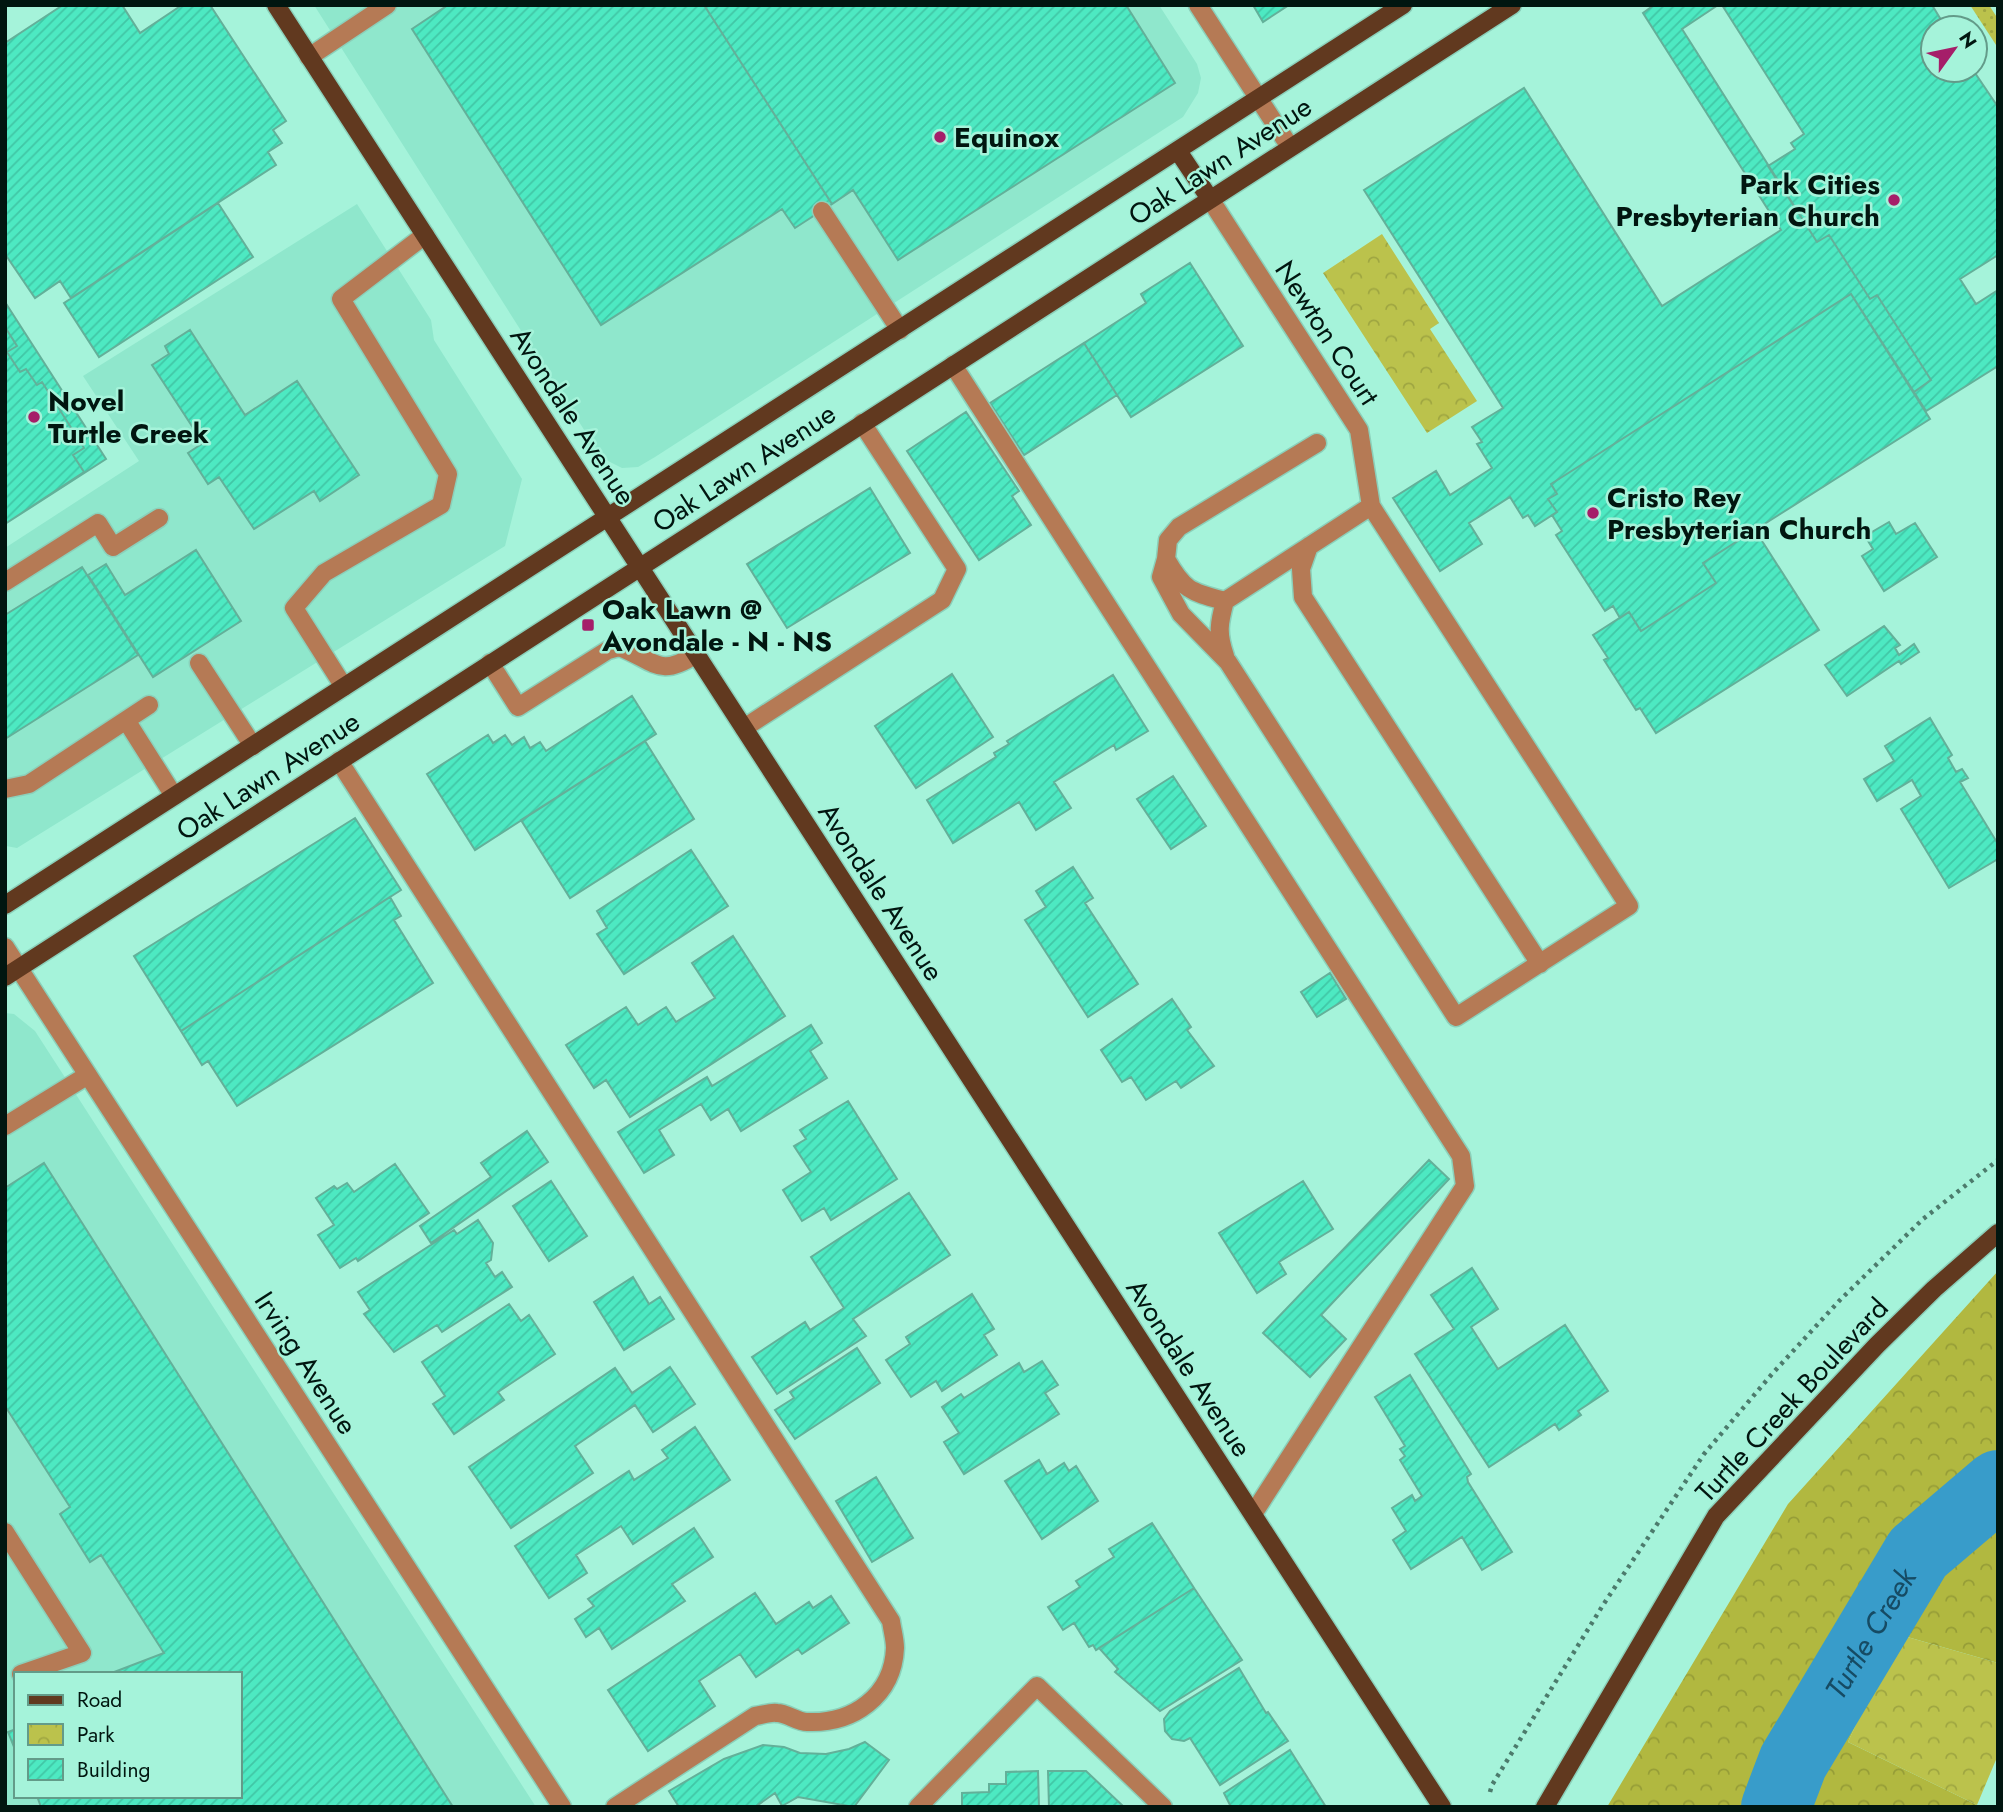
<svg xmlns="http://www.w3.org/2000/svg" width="2003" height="1812" viewBox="0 0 2003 1812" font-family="Jost,sans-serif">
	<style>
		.built { fill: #8fe7cc; fill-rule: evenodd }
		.grass { fill: url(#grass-dots) }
		.forest { fill: url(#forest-crowns) }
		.park { fill: url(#park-crowns) }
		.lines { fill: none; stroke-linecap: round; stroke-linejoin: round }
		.river { stroke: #389cca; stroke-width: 70 }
		.building { fill: url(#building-hatch); stroke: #63b099; stroke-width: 2 }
		.minor-casing { stroke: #8bd0ba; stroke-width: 21 }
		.major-casing { stroke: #8bd0ba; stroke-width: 21 }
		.path { stroke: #4c7b6c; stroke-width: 4.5; stroke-dasharray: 3.5 5; stroke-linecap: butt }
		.minor { stroke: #b57a55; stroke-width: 18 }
		.major { stroke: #61391f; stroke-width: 18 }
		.poi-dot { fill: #a51e69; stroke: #a5f3da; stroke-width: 2.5 }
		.labels { text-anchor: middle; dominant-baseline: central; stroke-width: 5; stroke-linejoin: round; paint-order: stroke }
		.poi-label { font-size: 28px; font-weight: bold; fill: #011610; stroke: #a5f3da; text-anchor: start }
		.street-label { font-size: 28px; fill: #011610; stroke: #a5f3da }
		.water-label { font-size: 30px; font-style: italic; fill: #164b64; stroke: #a5f3da }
	</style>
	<defs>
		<pattern id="grass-dots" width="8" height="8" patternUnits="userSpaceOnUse" patternTransform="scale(1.75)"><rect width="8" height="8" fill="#bbc24c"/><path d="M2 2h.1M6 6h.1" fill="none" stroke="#9fa641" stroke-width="1.8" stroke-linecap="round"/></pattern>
		<pattern id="forest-crowns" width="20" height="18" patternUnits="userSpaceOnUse" patternTransform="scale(1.75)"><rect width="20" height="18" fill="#b1b840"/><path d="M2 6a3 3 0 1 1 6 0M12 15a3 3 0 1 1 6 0" fill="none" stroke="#969d37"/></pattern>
		<pattern id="park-crowns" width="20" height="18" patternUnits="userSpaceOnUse" patternTransform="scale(1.75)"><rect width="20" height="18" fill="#bbc24c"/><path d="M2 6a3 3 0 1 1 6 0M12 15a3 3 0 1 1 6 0" fill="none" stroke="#9fa641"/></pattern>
		<pattern id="building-hatch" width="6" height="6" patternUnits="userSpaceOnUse" patternTransform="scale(1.75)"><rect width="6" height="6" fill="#4de9c2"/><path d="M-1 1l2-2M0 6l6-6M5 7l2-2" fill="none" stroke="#41c7a6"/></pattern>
	</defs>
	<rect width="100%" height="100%" fill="#a5f3da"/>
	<path class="built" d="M314 5H1159L1197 64 1201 78 1198 93 1183 117 655 457 638 467 622 468 602 458Z
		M357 204 431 320 434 340 522 479 505 546 17 848 6 846 5 548 139 461 83 376Z
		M5 1013 14 1014 35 1031 536 1807H5ZM16 1674H240V1796H16Z"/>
	<path class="grass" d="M1970 5H1989L1998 19V48Z"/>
	<path class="forest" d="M1998 1271V1663L1897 1634 1848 1742 1977 1805 1976 1807H1607L1788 1504Z"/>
	<path class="park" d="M1382 234 1439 323 1430 329 1477 401 1427 433 1323 273Z
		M1897 1634 1998 1663V1755L1977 1805 1848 1742Z"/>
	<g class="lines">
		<path class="river" id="s1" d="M1776 1807 1793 1762 1918 1553 1998 1485"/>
	</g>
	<path class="building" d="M63 5H122L140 33 182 5H210L286 121 273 130 282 143 268 152 276 165 71 298 60 281 35 298 5 254V43Z
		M448 5H704L832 204 795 228 782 209 601 325 412 29Z
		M704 5H1126L1175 83 898 260 853 190 832 204Z
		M1253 5H1289L1263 22Z
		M1654 5H1718L1682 29 1817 242 1829 235 1870 299 1877 295 1931 380 1914 392 1851 294 1551 484 1557 494 1548 499 1557 512 1535 526 1528 515 1523 518 1510 497 1469 523 1482 544 1440 571 1393 498 1436 471 1450 495 1492 468 1477 444 1482 442 1472 427 1503 408 1364 190 1524 88 1662 306 1781 230 1643 13Z
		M1722 5H1932L1946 28H1933V70H1973L1998 107V255L1960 279 1976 304 1998 290V366L1926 411 1914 392 1931 380 1877 295 1870 299 1829 235 1817 242 1768 166 1795 149 1791 143 1804 134Z
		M218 203 253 257 99 357 64 303Z
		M1190 263 1243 346 1131 417 1084 343 1146 303 1141 294Z
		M1851 294 1930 419 1703 563 1716 583 1641 631 1629 612 1620 618 1613 606 1605 611 1556 535 1562 531 1552 515 1557 512 1548 499 1557 494 1551 484Z
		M5 302 106 459 5 524Z
		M5 327 17 346 7 352 20 372 26 369 37 385 42 382 84 448 73 455 84 472 5 524Z
		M190 330 245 415 297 381 359 475 320 501 314 491 254 529 219 477 208 484 188 453 203 443 152 365 169 354 165 346Z
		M1084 343 1117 395 1024 455 990 403Z
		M966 412 1019 491 1012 496 1031 525 979 560 907 451Z
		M870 488 910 553 787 628 747 564Z
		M1889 522 1896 534 1915 523 1937 557 1884 591 1862 556 1873 549 1865 536Z
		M1755 530 1819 630 1656 733 1640 708 1636 710 1604 660 1608 658 1593 635 1629 612 1641 631 1716 583 1703 563Z
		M196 550 241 621 153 677 88 575 106 564 125 595Z
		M82 567 138 655 5 739V615Z
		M1884 626 1900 645 1895 648 1899 655 1914 644 1919 652 1901 664 1899 661 1847 696 1825 665Z
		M952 674 993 737 916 788 875 726Z
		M1113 675 1148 731 1116 750 1114 745 1054 782 1071 808 1036 830 1019 802 953 843 927 800 996 757 994 753 1009 744 1007 741Z
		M632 696 656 734 475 850 427 774 488 735 493 743 505 735 512 745 524 737 530 748 540 742 546 751Z
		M1930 718 1952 755 1948 758 1956 772 1962 769 1968 778 1960 782 1998 844V859L1949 888 1901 809 1921 796 1912 780 1877 801 1864 779 1894 761 1885 746Z
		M645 741 694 819 570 898 521 820Z
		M1173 776 1206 826 1171 849 1137 799Z
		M355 818 401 890 181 1031 134 956Z
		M691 850 728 906 624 974 597 934 607 928 597 911Z
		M1073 867 1093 898 1085 903 1138 984 1088 1017 1025 920 1046 907 1036 891Z
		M390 897 401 916 394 920 433 983 237 1106 208 1061 202 1065 181 1031Z
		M733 936 785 1016 630 1117 606 1080 594 1088 566 1045 626 1007 638 1025 666 1007 676 1022 715 998 692 963Z
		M1330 973 1346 999 1317 1017 1301 992Z
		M1172 999 1191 1027 1187 1030 1214 1066 1181 1088 1176 1081 1146 1100 1131 1077 1122 1082 1101 1050Z
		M811 1025 822 1043 810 1051 827 1078 741 1131 728 1109 711 1120 701 1104 659 1130 674 1155 644 1173 618 1132 707 1077 712 1086Z
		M848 1101 897 1179 831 1220 824 1208 802 1221 783 1190 811 1172 794 1146 806 1139 800 1130Z
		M527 1131 548 1162 431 1243 420 1226 491 1177 481 1163Z
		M1429 1160 1449 1179 1321 1315 1346 1339 1310 1377 1263 1333Z
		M44 1163 453 1807H41L37 1796H240V1674H109L164 1653 101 1555 90 1562 60 1514 70 1507 5 1406V1188Z
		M395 1164 429 1213 358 1261 356 1258 340 1268 318 1235 334 1225 316 1198 334 1186 337 1189 347 1183 354 1192Z
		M551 1181 587 1236 549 1261 513 1206Z
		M1303 1181 1333 1229 1279 1262 1286 1274 1257 1293 1219 1233Z
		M909 1193 950 1255 853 1319 866 1336 777 1394 752 1357 805 1322 810 1330 844 1308 811 1257Z
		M478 1220 493 1243 491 1260 486 1263 495 1277 502 1272 512 1287 442 1332 437 1325 394 1352 364 1314 370 1310 358 1292 454 1230 457 1234Z
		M1472 1268 1498 1309 1471 1327 1498 1369 1565 1325 1608 1391 1578 1411 1581 1415 1559 1430 1555 1424 1489 1467 1415 1354 1454 1329 1431 1295Z
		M633 1277 649 1304 660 1297 674 1319 624 1350 594 1302Z
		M972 1294 994 1329 984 1335 997 1355 942 1391 936 1381 911 1397 886 1360 910 1344 906 1337Z
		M509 1304 521 1321 529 1315 555 1354 498 1392 504 1400 454 1434 433 1404 445 1396 422 1362Z
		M857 1348 880 1383 795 1439 775 1410 794 1398 790 1392Z
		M1042 1361 1058 1385 1045 1393 1059 1414 964 1474 944 1442 959 1433 942 1407 961 1394 964 1398 1019 1363 1024 1372Z
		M670 1367 695 1404 653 1432 635 1405 575 1446 593 1473 511 1528 469 1467 615 1368 632 1393Z
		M1410 1375 1471 1474 1467 1477 1468 1482 1512 1552 1482 1570 1462 1537 1411 1569 1393 1540 1406 1531 1392 1508 1412 1495 1415 1501 1422 1496 1400 1460 1405 1456 1400 1449 1405 1446 1375 1397Z
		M695 1427 730 1480 633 1544 621 1526 576 1555 587 1573 549 1598 515 1546 629 1471 634 1480 668 1458 662 1450Z
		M1039 1460 1047 1474 1064 1463 1069 1471 1076 1466 1098 1501 1042 1539 1005 1481Z
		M876 1477 913 1538 872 1562 836 1501Z
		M1152 1523 1194 1588 1096 1650 1093 1645 1089 1647 1074 1623 1063 1630 1048 1607 1080 1587 1076 1581 1114 1557 1109 1549Z
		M694 1528 713 1557 672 1584 685 1601 612 1649 599 1628 586 1637 575 1619 594 1606 588 1599Z
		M1194 1588 1242 1660 1160 1711 1115 1672 1118 1669 1099 1648Z
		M755 1593 776 1624 809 1602 813 1608 831 1596 849 1623 802 1654 798 1649 756 1677 740 1654 699 1681 715 1706 648 1751 608 1690Z
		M1239 1668 1266 1713 1268 1712 1288 1741 1220 1785 1190 1738 1184 1741 1172 1739 1165 1731 1164 1719 1170 1711Z
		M16 1729V1752L8 1732Z
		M865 1742 889 1760 854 1807 798 1797 782 1806 775 1793 755 1807H679L669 1791 724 1759 763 1745 784 1747 800 1753 826 1754 849 1749Z
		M1290 1750 1326 1807H1231L1224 1793Z
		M1038 1771 1039 1807H962V1793L989 1792V1784H1006V1772Z
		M1048 1771H1086L1124 1807H1049Z"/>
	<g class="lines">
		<g class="minor-casing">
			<path id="minor" d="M1198 5 1290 147
				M309 57 387 5
				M1210 199 1359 430 1371 506 1629 906 1456 1017 1228 662 1181 614 1161 577 1166 559 1168 540 1179 527 1317 443
				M822 211 900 330
				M953 365 1461 1156 1465 1186 1253 1514
				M1309 546 1301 569 1303 597 1540 964
				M1166 559C1184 591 1191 592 1225 601
				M5 582 98 523 113 547 159 518
				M1225 656C1217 633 1219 623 1225 601L1371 506
				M199 663 253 746
				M490 663 518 707 608 650 619 647C654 660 659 679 696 654
				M344 687 294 608 324 573 441 505 448 474 341 299 425 235
				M126 720 174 796
				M744 728 942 600 957 569 862 423
				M339 761 891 1621C892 1629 895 1639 895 1648 893 1696 853 1724 807 1722 797 1722 787 1713 777 1713 770 1712 762 1715 755 1716L615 1807
				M5 789 29 784 149 705
				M5 947 562 1807
				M5 1126 88 1075
				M5 1532 82 1653 21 1674
				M918 1807 1037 1686 1163 1807"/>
		</g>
		<g class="major-casing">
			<path id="major" d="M276 5 1442 1807
				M1178 151 1210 199
				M5 905 1403 5
				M5 977 1512 5
				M1545 1807 1716 1516 1877 1345 1934 1289 1998 1233"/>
		</g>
		<path class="path" d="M1490 1792 1492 1785 1603 1605 1704 1454 1772 1374 1840 1300 1923 1219 1998 1160"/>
		<use href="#minor" class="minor"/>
		<use href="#major" class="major"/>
	</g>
	<g class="poi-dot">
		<circle cx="940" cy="137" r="7"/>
		<circle cx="1894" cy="200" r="7"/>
		<circle cx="34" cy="417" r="7"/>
		<circle cx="1593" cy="513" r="7"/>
		<rect x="581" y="618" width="14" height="14" rx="3.5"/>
	</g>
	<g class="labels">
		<g class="poi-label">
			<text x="954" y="137">Equinox</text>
			<text x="1880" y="184" text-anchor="end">Park Cities<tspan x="1880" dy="32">Presbyterian Church</tspan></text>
			<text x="48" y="401">Novel<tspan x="48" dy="32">Turtle Creek</tspan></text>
			<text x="1607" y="497">Cristo Rey<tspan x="1607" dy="32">Presbyterian Church</tspan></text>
			<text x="602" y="609">Oak Lawn @<tspan x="602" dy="32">Avondale - N - NS</tspan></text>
		</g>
		<g class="street-label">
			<text transform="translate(1220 161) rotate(-33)">Oak Lawn Avenue</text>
			<text transform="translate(1327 333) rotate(57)">Newton Court</text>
			<text transform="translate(573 416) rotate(57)">Avondale Avenue</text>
			<text transform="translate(744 468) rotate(-33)">Oak Lawn Avenue</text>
			<text transform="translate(268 776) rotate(-33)">Oak Lawn Avenue</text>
			<text transform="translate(881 892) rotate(57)">Avondale Avenue</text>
			<text transform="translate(306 1363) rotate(57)">Irving Avenue</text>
			<text transform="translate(1189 1368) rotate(57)">Avondale Avenue</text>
			<text transform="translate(1792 1400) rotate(-47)">Turtle Creek Boulevard</text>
		</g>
		<g class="water-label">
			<text stroke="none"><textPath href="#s1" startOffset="198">Turtle Creek</textPath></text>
		</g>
	</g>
	<rect width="2003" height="1812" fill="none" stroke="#011610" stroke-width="14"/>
	<rect x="14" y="1672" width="228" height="126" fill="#a5f3da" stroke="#639b89" stroke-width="2"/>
	<rect x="28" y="1695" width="35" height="10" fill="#61391f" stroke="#639b89" stroke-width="2"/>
	<text x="77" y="1707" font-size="21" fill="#011610">Road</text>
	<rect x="28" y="1724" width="35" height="21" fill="url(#park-crowns)" stroke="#639b89" stroke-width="2"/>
	<text x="77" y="1742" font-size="21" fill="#011610">Park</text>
	<rect x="28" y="1759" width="35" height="21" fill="url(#building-hatch)" stroke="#639b89" stroke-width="2"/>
	<text x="77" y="1777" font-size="21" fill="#011610">Building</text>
	<g transform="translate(1954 49) rotate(57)"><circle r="33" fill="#a5f3da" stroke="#639b89" stroke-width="2"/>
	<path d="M0-5L12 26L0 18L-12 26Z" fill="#a51e69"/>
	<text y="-10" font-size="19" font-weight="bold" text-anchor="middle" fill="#011610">N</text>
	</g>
</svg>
